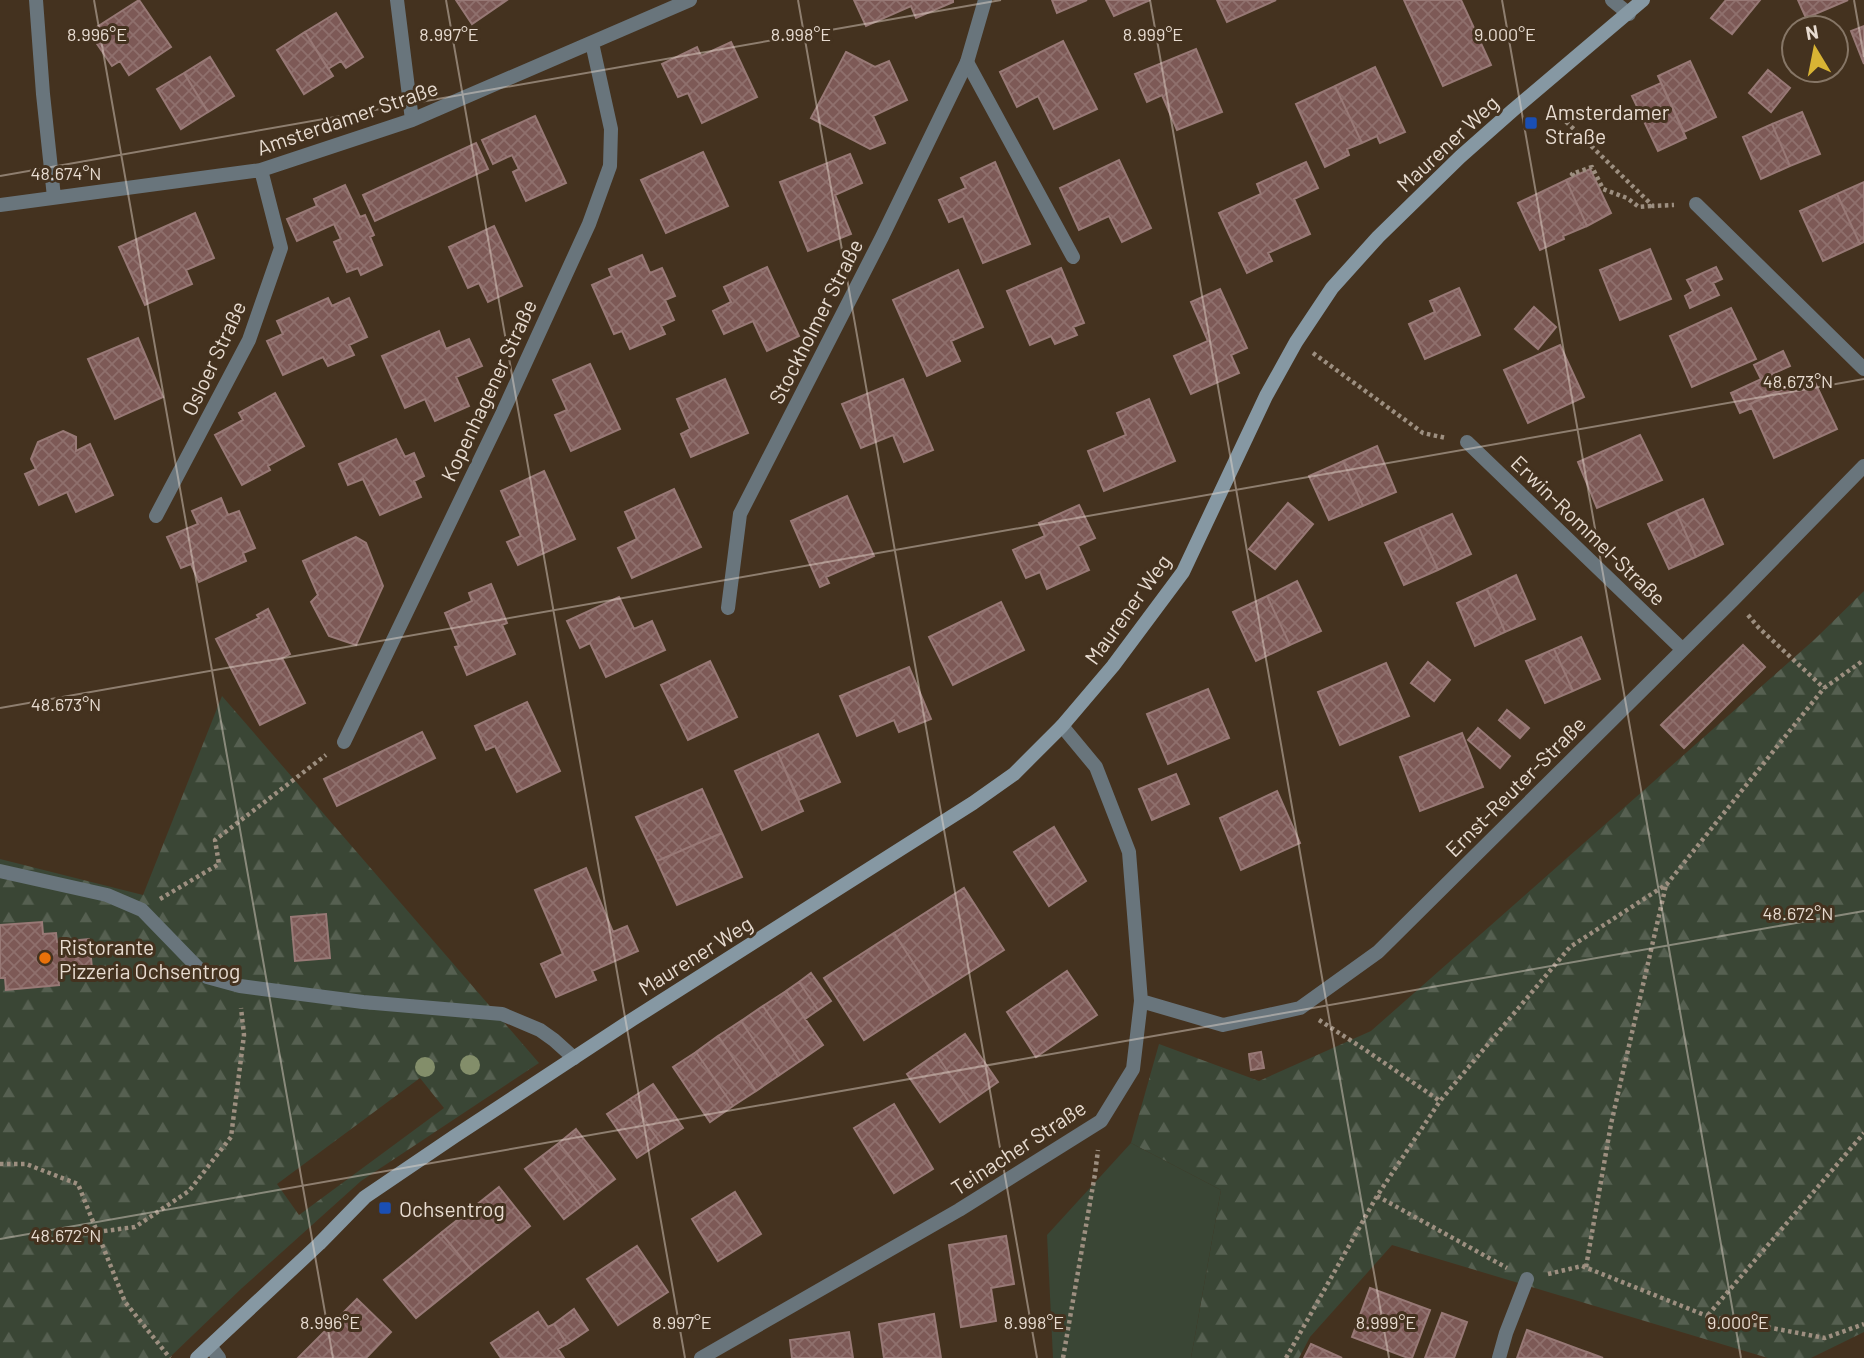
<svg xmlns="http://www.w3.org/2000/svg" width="1864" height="1358" viewBox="0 0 1864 1358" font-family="Barlow,sans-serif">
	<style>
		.forest { fill: url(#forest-firs); fill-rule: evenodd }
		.park { fill: #3a4635 }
		.building { fill: url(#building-cross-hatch); stroke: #987976; stroke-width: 2 }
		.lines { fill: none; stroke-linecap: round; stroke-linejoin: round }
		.path { stroke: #9d8f80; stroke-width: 4.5; stroke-dasharray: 3.5 3.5; stroke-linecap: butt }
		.lane { stroke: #69757c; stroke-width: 14 }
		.street { stroke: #69757c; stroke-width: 14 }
		.secondary { stroke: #8698a3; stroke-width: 14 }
		.tree { fill: #838e6a }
		.ticks { fill: none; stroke: #e8dcd1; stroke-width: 2; stroke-opacity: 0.45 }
		.transit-dot { fill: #1a4fb4; stroke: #44321f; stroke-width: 2.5 }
		.food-dot { fill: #e8710a; stroke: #44321f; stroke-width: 2.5 }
		.labels { text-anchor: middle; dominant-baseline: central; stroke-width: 6; stroke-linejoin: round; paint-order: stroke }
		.poi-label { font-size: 21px; fill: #e8dcd1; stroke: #44321f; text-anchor: start }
		.street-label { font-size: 21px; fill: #e8dcd1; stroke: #44321f }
		.ticks-label { font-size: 18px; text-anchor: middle; fill: #e8dcd1; stroke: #44321f; stroke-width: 6; stroke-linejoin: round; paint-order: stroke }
	</style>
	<defs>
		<pattern id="forest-firs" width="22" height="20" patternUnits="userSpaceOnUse" patternTransform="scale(1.75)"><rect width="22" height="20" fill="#3a4635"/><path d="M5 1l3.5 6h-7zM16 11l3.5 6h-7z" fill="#566051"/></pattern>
		<pattern id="building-cross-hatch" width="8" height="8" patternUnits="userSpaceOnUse" patternTransform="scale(1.75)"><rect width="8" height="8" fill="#7d5956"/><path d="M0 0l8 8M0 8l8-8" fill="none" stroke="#8f706d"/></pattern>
	</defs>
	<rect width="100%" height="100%" fill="#44321f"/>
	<path class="forest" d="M1864 591V1332L1811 1358H1768L1392 1245 1310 1337 1299 1358H1191L1221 1190 1131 1143 1159 1044 1259 1081 1371 1031 1815 639Z
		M222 696 539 1063 361 1181 242 1288 169 1358H0V859L143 895ZM420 1078 444 1108 299 1215 277 1184Z"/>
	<path class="park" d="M1131 1143 1221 1190 1191 1358H1053L1047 1235Z"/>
	<path class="building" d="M139 0 171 47 129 75 120 61 112 66 89 32Z
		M456 0H507L472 24Z
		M854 0H953V2L916 18 911 6 866 26Z
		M1052 0H1087L1057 13Z
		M1106 0H1150L1114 16Z
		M1217 0H1276L1227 22Z
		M1404 0H1461L1491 65 1443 86Z
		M1726 0H1760L1732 34 1711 18Z
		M1798 0H1848L1806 18Z
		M336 13 363 57 346 68 341 61 328 69 305 32Z
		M1864 26V64L1851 31Z
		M305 32 333 76 304 94 277 50Z
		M1063 41 1097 109 1054 129 1038 96 1017 107 1000 72Z
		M731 42 757 97 702 123 688 93 678 97 662 64 697 47 701 56Z
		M1196 49 1222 112 1177 130 1162 95 1147 102 1135 74Z
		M846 52 875 67 889 61 907 100 873 116 885 143 870 149 811 118Z
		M210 57 234 96 208 112 184 73Z
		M1690 61 1716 117 1684 132 1658 76Z
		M1375 67 1405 132 1380 143 1377 136 1362 143 1335 86Z
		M1768 70 1790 88 1771 112 1749 93Z
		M184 73 208 112 181 129 157 89Z
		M1661 83 1686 138 1658 151 1632 96Z
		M1335 86 1362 143 1347 149 1349 155 1325 167 1296 104Z
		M1802 112 1820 154 1790 166 1772 124Z
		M535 116 566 183 526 201 513 172 519 169 512 155 493 164 482 140Z
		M1772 124 1790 166 1761 179 1743 137Z
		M476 143 488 169 375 221 363 195Z
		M703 152 728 206 666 233 641 180Z
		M850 154 862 183 835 195 851 234 808 251 780 182Z
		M1119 160 1151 228 1122 242 1109 216 1079 230 1060 188Z
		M995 162 1030 244 983 263 963 216 949 222 939 200 966 188 961 178Z
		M1306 162 1318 188 1294 199 1310 234 1268 253 1272 261 1247 273 1219 213 1261 194 1257 184Z
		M1590 169 1611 213 1587 226 1566 180Z
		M1566 180 1587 226 1563 236 1564 239 1540 250 1518 203Z
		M1864 182V242L1860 244 1837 194Z
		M345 185 360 217 365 215 374 235 370 237 382 265 361 275 358 268 347 272 334 242 341 239 334 224 297 241 287 219 317 206 314 199Z
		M1837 194 1860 244 1823 261 1800 211Z
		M195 213 214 258 186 270 192 284 145 305 119 247Z
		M494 226 522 286 488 302 479 283 468 288 449 247Z
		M1650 249 1671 299 1620 320 1600 270Z
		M642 255 650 273 662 268 675 296 665 300 674 320 661 326 665 334 630 349 622 331 614 334 592 285 612 276 609 269Z
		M767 267 799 336 767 351 753 321 724 334 713 311 731 302 724 287Z
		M1716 267 1722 279 1713 283 1719 295 1690 308 1685 296 1693 291 1687 280Z
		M1061 268 1084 323 1073 327 1077 335 1055 344 1051 336 1030 345 1007 291Z
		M958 270 983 327 951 341 960 361 927 376 893 300Z
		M1459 288 1480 335 1425 359 1409 324 1435 312 1430 301Z
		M1220 289 1247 348 1231 355 1239 373 1191 394 1174 356 1208 341 1191 302Z
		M328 298 332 306 349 298 367 337 349 345 354 355 328 366 323 357 283 375 267 341 283 334 277 321Z
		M1534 307 1556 327 1538 349 1515 329Z
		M1731 308 1756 359 1692 387 1670 336Z
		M439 331 446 349 469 339 482 366 456 377 469 406 435 421 425 399 405 408 382 356Z
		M138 338 163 397 115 419 88 359Z
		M1560 345 1584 397 1528 423 1504 370Z
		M1783 351 1790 366 1761 379 1754 365Z
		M590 364 620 429 571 451 555 415 567 410 553 380Z
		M1772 374 1780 390 1750 404 1752 408 1740 413 1731 393Z
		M1812 376 1837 429 1774 458 1750 404Z
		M725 379 748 433 691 457 681 434 690 429 677 399Z
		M903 379 933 450 904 462 893 435 861 448 842 404Z
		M275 393 304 446 268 466 270 470 242 485 215 435 243 420 239 413Z
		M1149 399 1175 461 1104 491 1088 451 1126 435 1117 413Z
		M63 431 76 437V451L90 444 113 495 76 512 67 492 39 505 25 474 36 469 31 459 38 442Z
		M1640 435 1662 480 1597 508 1578 462Z
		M396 439 405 457 414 453 424 476 414 481 421 497 380 515 363 479 348 485 339 464Z
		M1377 446 1396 492 1363 506 1343 461Z
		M1343 461 1363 506 1329 520 1309 476Z
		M544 471 575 539 518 565 507 542 521 536 501 491Z
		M674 489 701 547 632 578 618 548 637 539 625 512Z
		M847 496 874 556 826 577 829 583 820 587 791 521Z
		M221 498 228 515 239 511 255 548 243 553 246 561 199 582 191 564 181 568 167 537 198 524 192 511Z
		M1703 499 1723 544 1696 557 1676 511Z
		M1288 503 1313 524 1275 569 1249 549Z
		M1079 505 1095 538 1078 546 1089 570 1047 589 1040 572 1026 578 1013 550 1045 536 1039 523Z
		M1676 511 1696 557 1669 569 1648 524Z
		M1452 514 1471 554 1438 570 1419 528Z
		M1419 528 1438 570 1404 585 1385 543Z
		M356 537 366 543 383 586 356 645 329 636 311 602 318 595 303 561Z
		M1516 575 1535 619 1505 632 1487 589Z
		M1297 581 1321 631 1290 645 1267 596Z
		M491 584 507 623 502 625 515 654 467 675 455 647 459 646 445 613 472 601 469 593Z
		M1487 589 1505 632 1475 646 1457 603Z
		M1267 596 1290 645 1256 661 1233 612Z
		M619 597 634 629 652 621 665 650 606 677 590 643 580 648 567 621Z
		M1001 602 1024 650 953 685 929 637Z
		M268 609 290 654 282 658 305 703 260 725 216 639 259 618 257 615Z
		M1581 637 1600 679 1573 691 1554 649Z
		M1743 645 1765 667 1684 748 1661 725Z
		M1554 649 1573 691 1545 703 1526 661Z
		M710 661 737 717 688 740 661 685Z
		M1428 662 1450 680 1434 701 1411 683Z
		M1386 663 1409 716 1340 745 1318 692Z
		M909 667 931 719 899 732 894 720 857 736 840 696Z
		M1208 689 1229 738 1168 764 1147 714Z
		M527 702 560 771 517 792 495 746 486 750 475 726Z
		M1507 710 1529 728 1520 738 1499 720Z
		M1478 728 1510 756 1500 768 1468 740Z
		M422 732 435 758 337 806 324 779Z
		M1462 733 1483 787 1420 811 1400 757Z
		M818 734 840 782 799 800 777 752Z
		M777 752 803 811 762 830 735 771Z
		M1176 774 1189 804 1152 820 1139 789Z
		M702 789 722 833 657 861 636 817Z
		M1277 791 1300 843 1241 870 1220 818Z
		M1054 827 1086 881 1049 906 1014 852Z
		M722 833 742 877 677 905 657 861Z
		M586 868 613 932 627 926 638 951 592 971 596 980 556 997 541 964 563 954 535 890Z
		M964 888 1004 950 934 995 894 933Z
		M326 914 330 958 295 961 291 917Z
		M42 922 43 934 56 933 57 942 89 939 92 968 58 971 59 985 6 990 5 978H0V925Z
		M894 933 934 995 864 1040 824 978Z
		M1067 971 1097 1015 1036 1057 1007 1012Z
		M811 973 831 1001 818 1010 799 982Z
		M799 982 818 1010 805 1019 786 991Z
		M786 991 823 1045 800 1061 763 1006Z
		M763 1006 800 1061 778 1076 741 1021Z
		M741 1021 778 1076 756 1091 718 1036Z
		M965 1034 998 1082 969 1102 936 1054Z
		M718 1036 756 1091 733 1106 696 1052Z
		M696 1052 733 1106 710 1122 673 1067Z
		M1261 1052 1264 1068 1251 1070 1249 1054Z
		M936 1054 969 1102 940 1122 907 1074Z
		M653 1084 683 1128 660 1143 630 1099Z
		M630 1099 660 1143 637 1158 607 1114Z
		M894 1104 933 1169 894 1193 854 1128Z
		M576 1129 615 1179 598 1192 559 1143Z
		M559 1143 598 1192 581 1206 542 1156Z
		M542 1156 581 1206 564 1219 525 1169Z
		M499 1187 530 1226 473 1272 441 1233Z
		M735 1192 761 1234 718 1261 692 1219Z
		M441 1233 473 1272 416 1318 384 1280Z
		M1006 1236 1014 1284 991 1288 996 1321 961 1327 949 1245Z
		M637 1246 668 1292 618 1325 587 1279Z
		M1370 1288 1430 1310 1412 1358H1408L1352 1337Z
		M357 1299 391 1332 366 1358H298Z
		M574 1309 588 1330 567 1344 554 1324Z
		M538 1312 548 1327 554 1324 567 1344 558 1349 564 1358H501L491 1343Z
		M1442 1313 1467 1322 1454 1358H1425Z
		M934 1314 941 1358H884L879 1324Z
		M1527 1330 1587 1352 1585 1358H1517Z
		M849 1332 853 1358H792L790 1340Z
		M1311 1344 1342 1358H1304Z
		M1587 1352 1603 1358H1585Z"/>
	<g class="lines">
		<path class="path" d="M1551 107 1653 206 1674 205
			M1574 176 1572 174 1592 167 1603 189 1627 198 1639 207 1652 206
			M1313 353 1423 433 1446 438
			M1748 615 1759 628 1824 688
			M160 899 219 864 215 840 326 755
			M1319 1020 1364 1049 1440 1101
			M0 1164H26L78 1184 125 1302 170 1358
			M1377 1196 1507 1268
			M97 1232 135 1227 189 1191 231 1137 244 1035 241 1008
			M1586 1267 1611 1124 1666 885
			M1548 1274 1582 1266 1707 1316 1825 1338 1864 1324
			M1708 1315 1864 1133
			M1063 1358 1095 1174 1098 1150
			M1286 1358 1377 1196 1440 1101 1570 947 1667 884 1824 688 1864 660"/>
		<path class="lane" d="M967 62 1073 257
			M0 871 107 895 142 910 207 977 240 986 363 1002 502 1014 540 1030 554 1040 574 1058"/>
		<path class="street" d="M36 0 43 94 54 197
			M397 0 412 120
			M1612 0 1629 14
			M1696 204 1864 369
			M0 205 261 170 412 120 690 0
			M1467 442 1682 649
			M156 516 249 340 281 248 261 170
			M728 608 740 514 882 237 967 62 985 0
			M344 742 501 416 589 224 610 166 611 129 592 43
			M1141 1001 1223 1025 1300 1008 1378 952 1734 599 1864 466
			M210 1346 219 1358
			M701 1358 959 1210 1101 1121 1133 1069 1141 1001 1129 852 1096 767 1062 726
			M1499 1358 1506 1333 1527 1279"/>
		<path class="secondary" d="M197 1358 319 1244 365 1197 455 1136 633 1019 973 803 1014 774 1062 726 1113 666 1183 572 1266 396 1296 342 1332 288 1378 237 1460 157 1512 111 1643 0"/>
	</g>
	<g class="tree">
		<circle cx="470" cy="1065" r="10"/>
		<circle cx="425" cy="1067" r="10"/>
	</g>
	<path class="ticks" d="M94 0 333 1358M446 0 685 1358M798 0 1037 1358M1150 0 1389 1358M1502 0 1741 1358M1854 0 1864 57M0 176 1001 0M0 708 1864 379M0 1239 1864 911"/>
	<g class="transit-dot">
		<rect x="1524" y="116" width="14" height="14" rx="3.5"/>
		<rect x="378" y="1201" width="14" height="14" rx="3.5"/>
	</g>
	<circle class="food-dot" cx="45" cy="958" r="7"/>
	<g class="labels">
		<g class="poi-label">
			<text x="1545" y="111">Amsterdamer<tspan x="1545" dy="24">Straße</tspan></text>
			<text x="59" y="946">Ristorante<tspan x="59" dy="24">Pizzeria Ochsentrog</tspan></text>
			<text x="399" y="1208">Ochsentrog</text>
		</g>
		<g class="street-label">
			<text transform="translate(347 117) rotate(-19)">Amsterdamer Straße</text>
			<text transform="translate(1447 143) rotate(-43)">Maurener Weg</text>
			<text transform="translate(815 321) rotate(-63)">Stockholmer Straße</text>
			<text transform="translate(213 358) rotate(-65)">Osloer Straße</text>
			<text transform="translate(488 390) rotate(-65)">Kopenhagener Straße</text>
			<text transform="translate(1589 530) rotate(44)">Erwin-Rommel-Straße</text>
			<text transform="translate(1127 609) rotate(-54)">Maurener Weg</text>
			<text transform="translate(1515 786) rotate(-45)">Ernst-Reuter-Straße</text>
			<text transform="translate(695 955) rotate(-32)">Maurener Weg</text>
			<text transform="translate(1018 1147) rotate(-33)">Teinacher Straße</text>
		</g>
	</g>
	<g class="ticks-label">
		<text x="97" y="41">8.996°E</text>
		<text x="449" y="41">8.997°E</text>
		<text x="801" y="41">8.998°E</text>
		<text x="1153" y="41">8.999°E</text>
		<text x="1505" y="41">9.000°E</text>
		<text x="66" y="180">48.674°N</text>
		<text x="1798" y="388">48.673°N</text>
		<text x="66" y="711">48.673°N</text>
		<text x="1798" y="920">48.672°N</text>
		<text x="66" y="1242">48.672°N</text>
		<text x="330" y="1329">8.996°E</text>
		<text x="682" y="1329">8.997°E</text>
		<text x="1034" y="1329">8.998°E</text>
		<text x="1386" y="1329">8.999°E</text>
		<text x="1738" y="1329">9.000°E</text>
	</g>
	<g transform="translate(1815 49) rotate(350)"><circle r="33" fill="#44321f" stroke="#867666" stroke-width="2"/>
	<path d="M0-5L12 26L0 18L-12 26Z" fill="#d9b434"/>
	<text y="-10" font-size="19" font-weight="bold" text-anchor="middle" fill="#e8dcd1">N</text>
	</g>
</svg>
